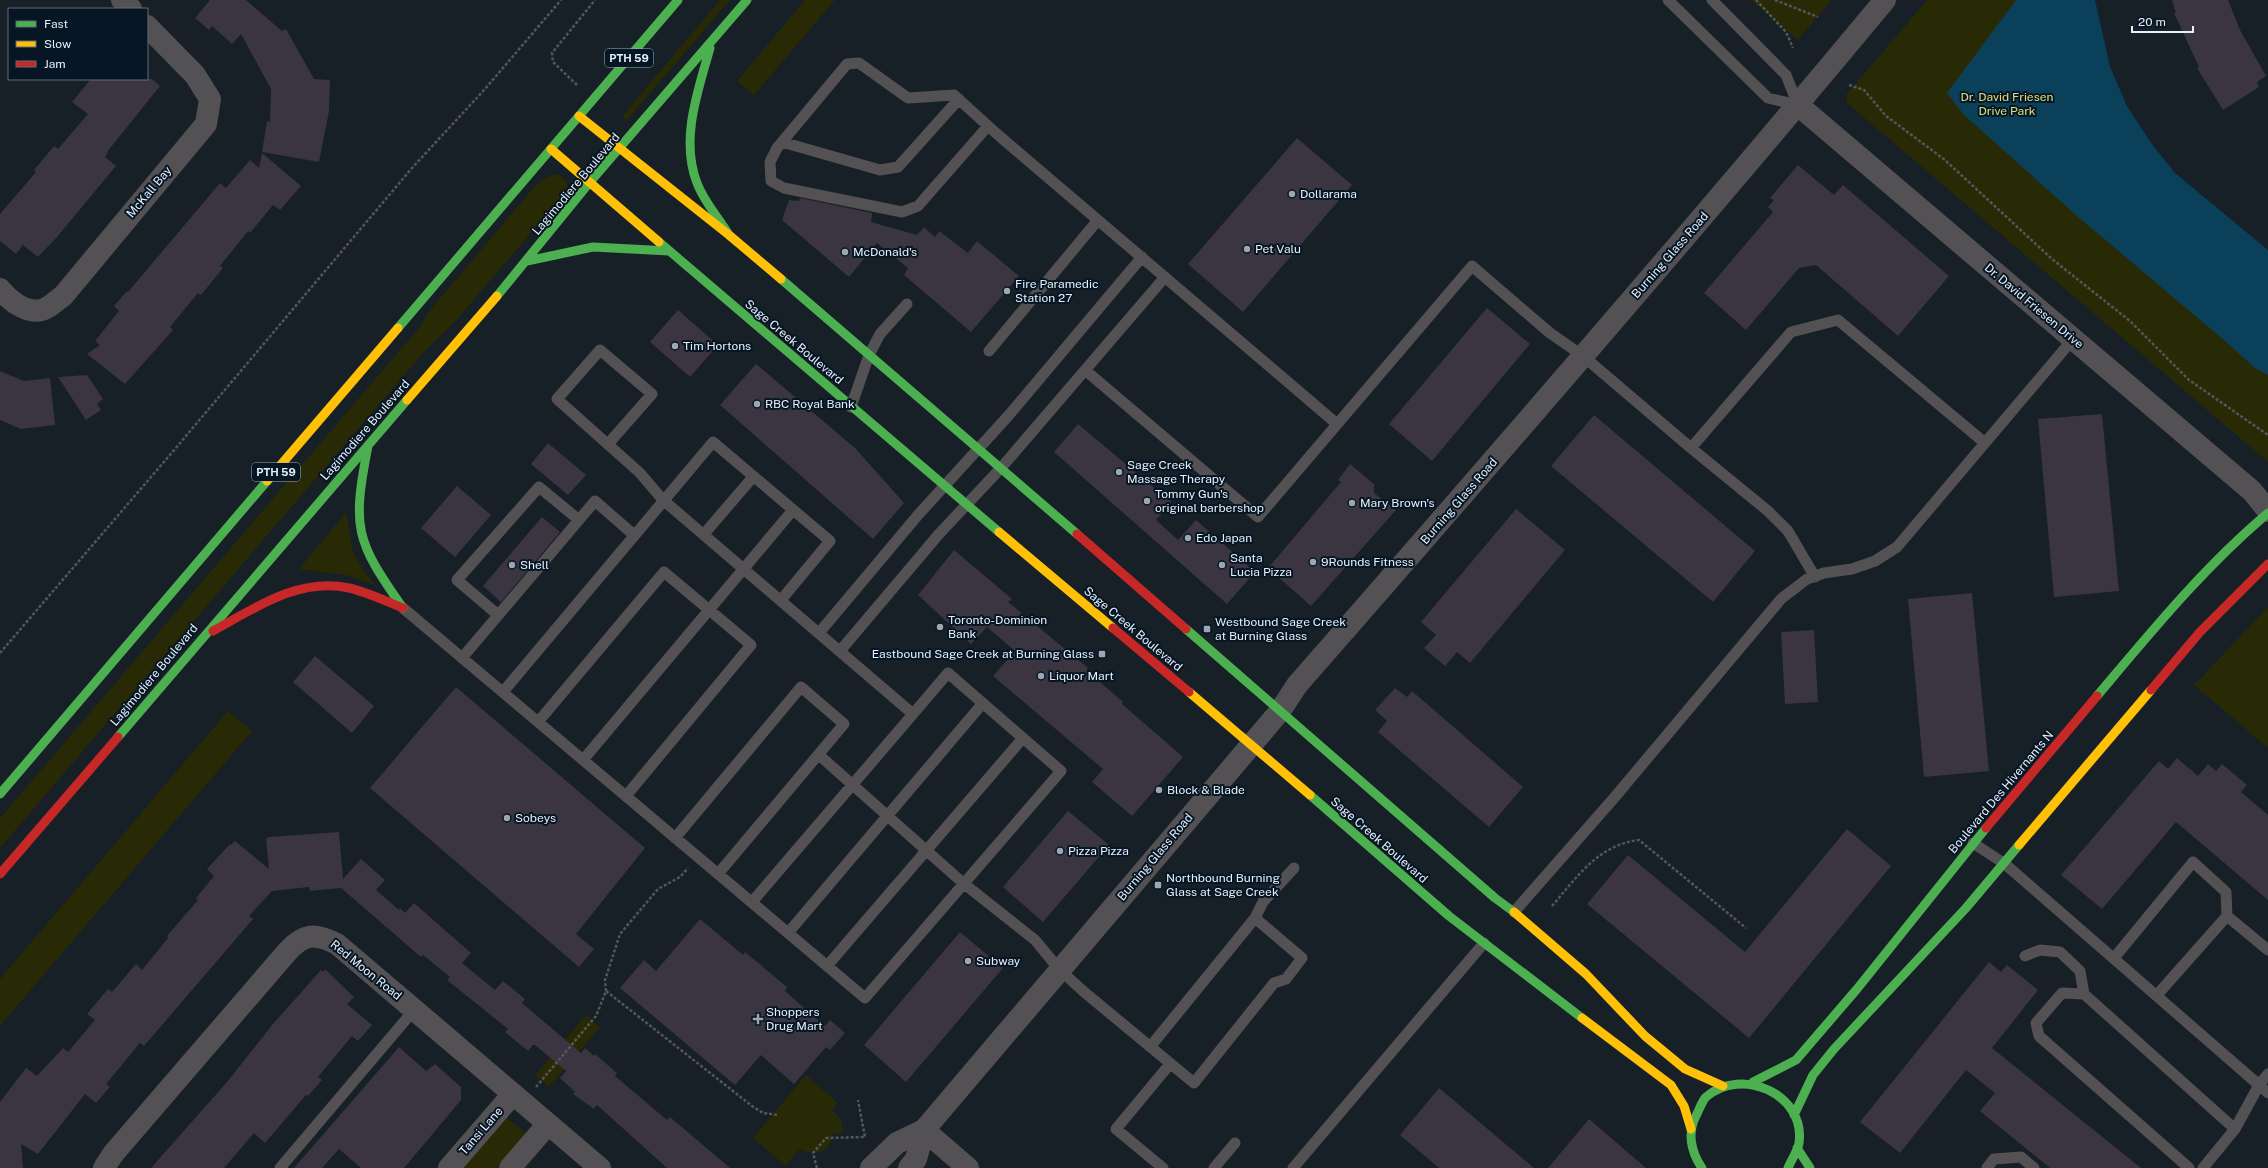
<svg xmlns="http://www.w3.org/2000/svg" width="2268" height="1168" viewBox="0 0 2268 1168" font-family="'Public Sans',sans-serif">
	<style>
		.green { fill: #282a05 }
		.water { fill: #0b405b }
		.building { fill: #3a3541 }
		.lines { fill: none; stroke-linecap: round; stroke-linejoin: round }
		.path { stroke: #56565a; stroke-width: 2.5; stroke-dasharray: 3 2; stroke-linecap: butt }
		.lane { stroke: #535153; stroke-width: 11 }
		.street { stroke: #535153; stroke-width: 22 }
		.fast { stroke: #4caf50; stroke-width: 9 }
		.slow { stroke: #ffc107; stroke-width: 9 }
		.jam { stroke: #c62828; stroke-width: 9 }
		.poi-dot { fill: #9da7b0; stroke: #071624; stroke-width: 1.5 }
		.labels { text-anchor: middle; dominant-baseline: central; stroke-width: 4; stroke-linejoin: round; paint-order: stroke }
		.shield { fill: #071624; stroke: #a2afba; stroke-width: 1 }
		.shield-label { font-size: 11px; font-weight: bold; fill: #e5f0fa }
		.park-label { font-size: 12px; fill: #dce07d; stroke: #071624 }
		.street-label { font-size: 12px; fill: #e5f0fa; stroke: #071624 }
		.poi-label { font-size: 12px; fill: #e5f0fa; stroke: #071624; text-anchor: start }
	</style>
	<rect width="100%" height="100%" fill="#171f27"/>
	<path class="green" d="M720 0H730L628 119 624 120V114Z
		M805 0H835L754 95 737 81Z
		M1751 0H1831L1798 40Z
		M1927 0H2089L2107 74 2162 166 2268 259V462L1847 103 1846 95Z
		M558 174 567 181V191L453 324 423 353 0 848V818L418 329 431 309 536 185 547 177Z
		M346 512 353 552 364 571 375 585 346 575 299 569Z
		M2268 607V748L2194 685Z
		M228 711 252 731 0 1026V979Z
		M586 1015 600 1027 549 1087 535 1075Z
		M806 1075 838 1103 832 1110 841 1119 843 1133 833 1134C830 1154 815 1156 799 1149L786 1166 753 1138Z
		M504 1115 526 1133 496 1168H460Z"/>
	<path class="water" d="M2016 0H2095L2110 67 2127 106 2151 143 2175 173 2268 250V375L2255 368 2225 341 2077 216 1964 115 1947 93Z"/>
	<path class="building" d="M210 0H246L282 31 286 29 314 79 330 80 329 111 319 162 262 152 267 121 270 122 271 89 241 34 232 44 212 26 209 30 195 18Z
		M2172 0H2228L2240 30 2266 76 2257 82 2259 87 2223 110 2197 68 2199 67 2174 13H2176Z
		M91 79H152L160 86 107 152 108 153 105 157 116 166 57 237 38 257 23 245 16 254 0 241V214L36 172 34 170 54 146 58 149 88 114 72 102Z
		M1297 138 1352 185 1243 312 1188 264Z
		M262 153 301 186 280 210 273 205 250 233 248 231 220 266 223 268 201 295 198 293 170 327 173 330 125 384 87 354 100 345 95 341 119 311 114 306 127 291 128 292 220 183 226 188 250 160 259 168Z
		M1798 165 1834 195 1843 185 1949 276 1898 336 1816 265 1799 268 1746 330 1704 293 1773 212 1768 207 1774 200 1770 198Z
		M800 198 872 213 871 222 917 235 924 227 935 237 939 231 968 253 977 241 1019 276 971 332 904 275 908 268 877 243 849 277 782 220 789 200 799 201Z
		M1487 308 1530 344 1432 461 1389 424Z
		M678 310 718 345 690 377 650 342Z
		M756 364 856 449 904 503 873 539 720 405Z
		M0 371 24 381 50 378 55 425 21 429 0 420Z
		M87 375 103 399 97 404 101 410 86 420 58 377Z
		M2102 414 2119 591 2054 597 2038 419Z
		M1594 415 1755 551 1713 602 1551 466Z
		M1078 424 1171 502 1156 520 1178 540 1196 520 1255 572 1227 604 1054 452Z
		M548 443 586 475 568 495 531 464Z
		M1350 464 1374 484V493L1396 510 1311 606 1268 568 1341 482 1338 480Z
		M457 486 491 515 455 557 421 528Z
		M1516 509 1565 550 1470 663 1457 652 1445 666 1424 648 1436 635 1421 622Z
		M542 517 560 532 501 602 483 586Z
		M954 550 1012 599 1008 602 1088 668 1086 670 1123 702 1122 704 1183 757 1132 816 1092 782 1103 769 993 676 1015 651 987 627 971 644 918 595Z
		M1972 593 1989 771 1924 777 1908 599Z
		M1814 630 1818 702 1785 704 1781 632Z
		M315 656 374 706 352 733 293 682Z
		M456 687 645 848 576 934 594 949 579 967 370 788Z
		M1395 688 1407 697 1412 691 1523 787 1489 827 1378 732 1387 721 1375 710Z
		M2177 758 2198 776 2208 764 2216 771 2222 764 2247 785 2241 792 2268 815V900L2176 822 2102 909 2061 875 2159 761 2168 769Z
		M1068 811 1109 845 1043 922 1003 887Z
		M1847 829 1891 866 1749 1038 1587 904 1628 855 1745 952Z
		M339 832 343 879 361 859 385 880 376 890 399 910 400 908 405 913 414 903 471 953 462 963 495 990 503 981 525 999 522 1003 581 1053 585 1048 594 1056 595 1054 617 1073 615 1076 667 1120 670 1117 730 1168H667L597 1105 594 1109 573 1094 575 1092 560 1078 566 1071 535 1045H533L528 1051 505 1032 508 1029 447 980 450 977 423 955 421 957 341 888 310 891 309 887 272 891 249 916 253 919 144 1046 140 1043 106 1084 110 1087 96 1103 85 1094 38 1154 21 1144 23 1168H0V1102L26 1068 37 1076 63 1048 68 1052 95 1020 87 1014 108 989 112 992 136 964 142 970 168 938 167 936 198 900 196 898 214 876 207 869 230 844 231 845 235 841 269 869 266 839 269 837Z
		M700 919 743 955 745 952 787 987 785 991 825 1026 830 1020 845 1033 830 1050 826 1047 794 1084 761 1055 735 1085 620 988 644 960 656 971Z
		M960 932 1003 968 906 1082 864 1045Z
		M1989 962 2001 972 2007 965 2038 990 1992 1048 2141 1168H2050L1980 1111 1995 1093 1966 1070 1900 1153 1860 1122Z
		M325 969 354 997 347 1004 372 1025 358 1041 352 1036 318 1077 322 1080 308 1096 306 1095 265 1143 254 1133 224 1168H151L227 1082 273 1024 321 970 323 972Z
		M399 1047 426 1071 435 1064 461 1087V1100L404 1168H361L339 1149 322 1168H294Z
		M1439 1088 1534 1168H1439L1400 1135Z
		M1589 1119 1646 1168H1548Z"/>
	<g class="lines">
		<path class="path" d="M1756 0 1786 32 1793 48
			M1775 0 1818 17
			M577 85 553 62 552 53 595 0
			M1849 85 1864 90 1886 116 1945 160 2052 259 2130 321 2189 380 2268 435
			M0 653 175 449 412 168 485 89 561 0
			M1552 906C1577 877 1598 845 1639 840L1746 928
			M606 991 605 980 620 934 658 889 680 877 688 868
			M536 1087 596 1016 606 991 752 1106 763 1113 778 1115
			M817 1168 813 1153 826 1138 865 1137 858 1100"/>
		<path class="lane" d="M1668 0 1768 98 1798 105
			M1712 0 1786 75 1798 105
			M988 126 918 206 902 212 784 188 771 181 770 162 777 148 847 64 859 63 908 98 954 95 997 134 1337 424
			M782 142 880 170 898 167 959 99
			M989 351 1098 220
			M1085 370 1258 517 1472 266 1550 333 1583 356 1691 448 1791 332 1838 320 1985 443
			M851 407 869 355 880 334 907 304
			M1691 448 1768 511 1788 531 1815 577
			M704 534 753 477
			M403 608 865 998 1061 771 948 673 913 714 663 500 640 473 557 399 600 350 652 394 608 444
			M498 615 457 580 539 487 579 520
			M819 633 918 515 1009 415 1142 257
			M840 651 939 534 1001 468 1165 277
			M462 658 595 501 634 535
			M503 692 713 442 830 541 781 600
			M538 722 664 572 751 645 626 796
			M819 755 963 883 1035 940 1059 969 1083 991 1194 1083 1274 983 1286 979 1302 958 1255 918 1150 1047
			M583 760 793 510
			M675 838 801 687 844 724 718 874
			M1973 843 2005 864 2259 1085 2235 1129 2203 1168
			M752 902 913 714
			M1514 912 1614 798 1781 599 1807 579 1824 573 1852 569 1875 561 1897 547 2073 339
			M2227 916 2268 950
			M1255 918 1263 902 1294 868
			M788 933 983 703
			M2025 956 2040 950 2060 952 2080 971 2084 994
			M2114 958 2193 862 2226 892 2227 916 2157 995
			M827 966 1023 738
			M2268 1074 2259 1085 2268 1093
			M280 1168 414 1010
			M1163 1168 1116 1129 1170 1064
			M1214 1168 1235 1143
			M1293 1168 1484 943
			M1987 1168 1994 1159 2021 1157 2034 1168
			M2189 1168 2039 1036 2036 1023 2062 993 2084 994 2235 1129"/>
		<path class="street" d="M122 0 131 9
			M1798 105 2252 491 2268 511
			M0 289C11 302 31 318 48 307 54 304 58 299 63 296L206 124 210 99 195 75 147 26
			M104 1168 113 1154 287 952C304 933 315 933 337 944L600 1168
			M449 1168 513 1094
			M510 1168 548 1124
			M871 1168 897 1143 924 1130 916 1159 909 1168
			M968 1168 924 1130 1280 711 1297 685C1495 459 1693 231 1885 0"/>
		<path class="fast" d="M710 48C698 91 680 139 697 183 704 202 719 218 729 235
			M659 242 999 532
			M527 261 593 247 669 251
			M781 279 1077 534
			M497 296 590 182 747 0
			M398 328 678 0
			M368 446C352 528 355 540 403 608
			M1186 629 1495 898 1514 912
			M2097 696C2151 632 2204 567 2268 513
			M118 737 407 400
			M0 794 267 481
			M1310 795 1449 916 1582 1018
			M1753 1082 1796 1060 1857 989 1986 828
			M1794 1115 1813 1075 1834 1049 1966 908 2019 845
			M1797 1148 1810 1168
			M1702 1168C1691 1152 1687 1133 1696 1116 1699 1110 1702 1101 1706 1097 1741 1066 1806 1094 1799 1143 1798 1151 1791 1160 1788 1168"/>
		<path class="slow" d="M579 116 729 235 781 279
			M551 149 659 242
			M407 400 497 296
			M267 481 398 328
			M999 532 1113 628
			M1189 692 1310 795
			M2019 845 2151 690
			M1514 912 1586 974 1645 1036 1685 1069 1723 1086
			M1582 1018 1671 1085 1684 1106 1691 1129"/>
		<path class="jam" d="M1077 534 1186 629
			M1113 628 1189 692
			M213 631C255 608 299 577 349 588 367 592 385 601 403 608
			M2151 690 2200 632 2268 564
			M1986 828 2097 696
			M0 874 118 737"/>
	</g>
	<g class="poi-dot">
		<circle cx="1292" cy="194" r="4"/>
		<circle cx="1247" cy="249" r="4"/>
		<circle cx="845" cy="252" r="4"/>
		<circle cx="1007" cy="291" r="4"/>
		<circle cx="675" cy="346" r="4"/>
		<circle cx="757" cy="404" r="4"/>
		<circle cx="1119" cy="472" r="4"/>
		<circle cx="1147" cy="501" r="4"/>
		<circle cx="1352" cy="503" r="4"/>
		<circle cx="1188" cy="538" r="4"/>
		<circle cx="1313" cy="562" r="4"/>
		<circle cx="512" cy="565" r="4"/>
		<circle cx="1222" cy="565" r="4"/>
		<circle cx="940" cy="627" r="4"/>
		<rect x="1203" y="625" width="8" height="8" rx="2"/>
		<rect x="1098" y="650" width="8" height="8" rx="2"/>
		<circle cx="1041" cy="676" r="4"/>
		<circle cx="1159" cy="790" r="4"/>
		<circle cx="507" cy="818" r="4"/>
		<circle cx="1060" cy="851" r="4"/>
		<rect x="1154" y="881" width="8" height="8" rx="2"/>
		<circle cx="968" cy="961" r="4"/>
		<path d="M756 1013h4v4h4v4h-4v4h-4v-4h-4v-4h4z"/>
	</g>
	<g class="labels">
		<g class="shield">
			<rect x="605" y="49" width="48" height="18" rx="3"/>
			<rect x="252" y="463" width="48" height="18" rx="3"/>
		</g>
		<g class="shield-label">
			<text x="629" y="58">PTH 59</text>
			<text x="276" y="472">PTH 59</text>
		</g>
		<g class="park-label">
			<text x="2007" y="97">Dr. David Friesen<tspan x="2007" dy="14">Drive Park</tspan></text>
		</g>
		<g class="street-label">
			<text transform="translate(576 184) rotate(-50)">Lagimodiere Boulevard</text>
			<text transform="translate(149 192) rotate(-50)">McKall Bay</text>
			<text transform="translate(1670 255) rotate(-49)">Burning Glass Road</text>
			<text transform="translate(2034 306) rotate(40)">Dr. David Friesen Drive</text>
			<text transform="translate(794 342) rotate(40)">Sage Creek Boulevard</text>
			<text transform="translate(365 430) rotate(-49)">Lagimodiere Boulevard</text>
			<text transform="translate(1459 501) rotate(-49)">Burning Glass Road</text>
			<text transform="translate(1133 629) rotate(40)">Sage Creek Boulevard</text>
			<text transform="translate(154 675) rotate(-50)">Lagimodiere Boulevard</text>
			<text transform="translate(2001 792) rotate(-50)">Boulevard Des Hivernants N</text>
			<text transform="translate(1379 840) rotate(41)">Sage Creek Boulevard</text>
			<text transform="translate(1155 857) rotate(-50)">Burning Glass Road</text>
			<text transform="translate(366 970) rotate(39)">Red Moon Road</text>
			<text transform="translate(481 1131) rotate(-49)">Tansi Lane</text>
		</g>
		<g class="poi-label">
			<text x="1300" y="194">Dollarama</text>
			<text x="1255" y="249">Pet Valu</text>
			<text x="853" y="252">McDonald's</text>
			<text x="1015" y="284">Fire Paramedic<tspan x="1015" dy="14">Station 27</tspan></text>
			<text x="683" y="346">Tim Hortons</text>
			<text x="765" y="404">RBC Royal Bank</text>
			<text x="1127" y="465">Sage Creek<tspan x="1127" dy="14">Massage Therapy</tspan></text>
			<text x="1155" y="494">Tommy Gun's<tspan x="1155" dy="14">original barbershop</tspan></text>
			<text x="1360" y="503">Mary Brown's</text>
			<text x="1196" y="538">Edo Japan</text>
			<text x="1230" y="558">Santa<tspan x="1230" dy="14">Lucia Pizza</tspan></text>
			<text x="1321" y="562">9Rounds Fitness</text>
			<text x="520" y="565">Shell</text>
			<text x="948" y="620">Toronto-Dominion<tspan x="948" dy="14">Bank</tspan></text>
			<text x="1215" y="622">Westbound Sage Creek<tspan x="1215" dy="14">at Burning Glass</tspan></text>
			<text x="1094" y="654" text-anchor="end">Eastbound Sage Creek at Burning Glass</text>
			<text x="1049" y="676">Liquor Mart</text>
			<text x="1167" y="790">Block &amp; Blade</text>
			<text x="515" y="818">Sobeys</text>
			<text x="1068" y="851">Pizza Pizza</text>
			<text x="1166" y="878">Northbound Burning<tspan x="1166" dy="14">Glass at Sage Creek</tspan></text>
			<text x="976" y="961">Subway</text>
			<text x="766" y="1012">Shoppers<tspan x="766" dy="14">Drug Mart</tspan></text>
		</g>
	</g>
	<rect x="8" y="8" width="140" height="72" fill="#071624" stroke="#606d7a"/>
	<rect x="16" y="21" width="20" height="6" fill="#4caf50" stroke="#606d7a"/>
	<text x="44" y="28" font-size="12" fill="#e5f0fa">Fast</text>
	<rect x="16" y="41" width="20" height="6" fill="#ffc107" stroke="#606d7a"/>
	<text x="44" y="48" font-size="12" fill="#e5f0fa">Slow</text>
	<rect x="16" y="61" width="20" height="6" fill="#c62828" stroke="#606d7a"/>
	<text x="44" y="68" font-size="12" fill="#e5f0fa">Jam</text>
	<path d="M2132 26v6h61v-6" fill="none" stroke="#e5f0fa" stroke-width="2"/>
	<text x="2138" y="26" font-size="12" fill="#e5f0fa" stroke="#071624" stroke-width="3" paint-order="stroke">20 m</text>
</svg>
